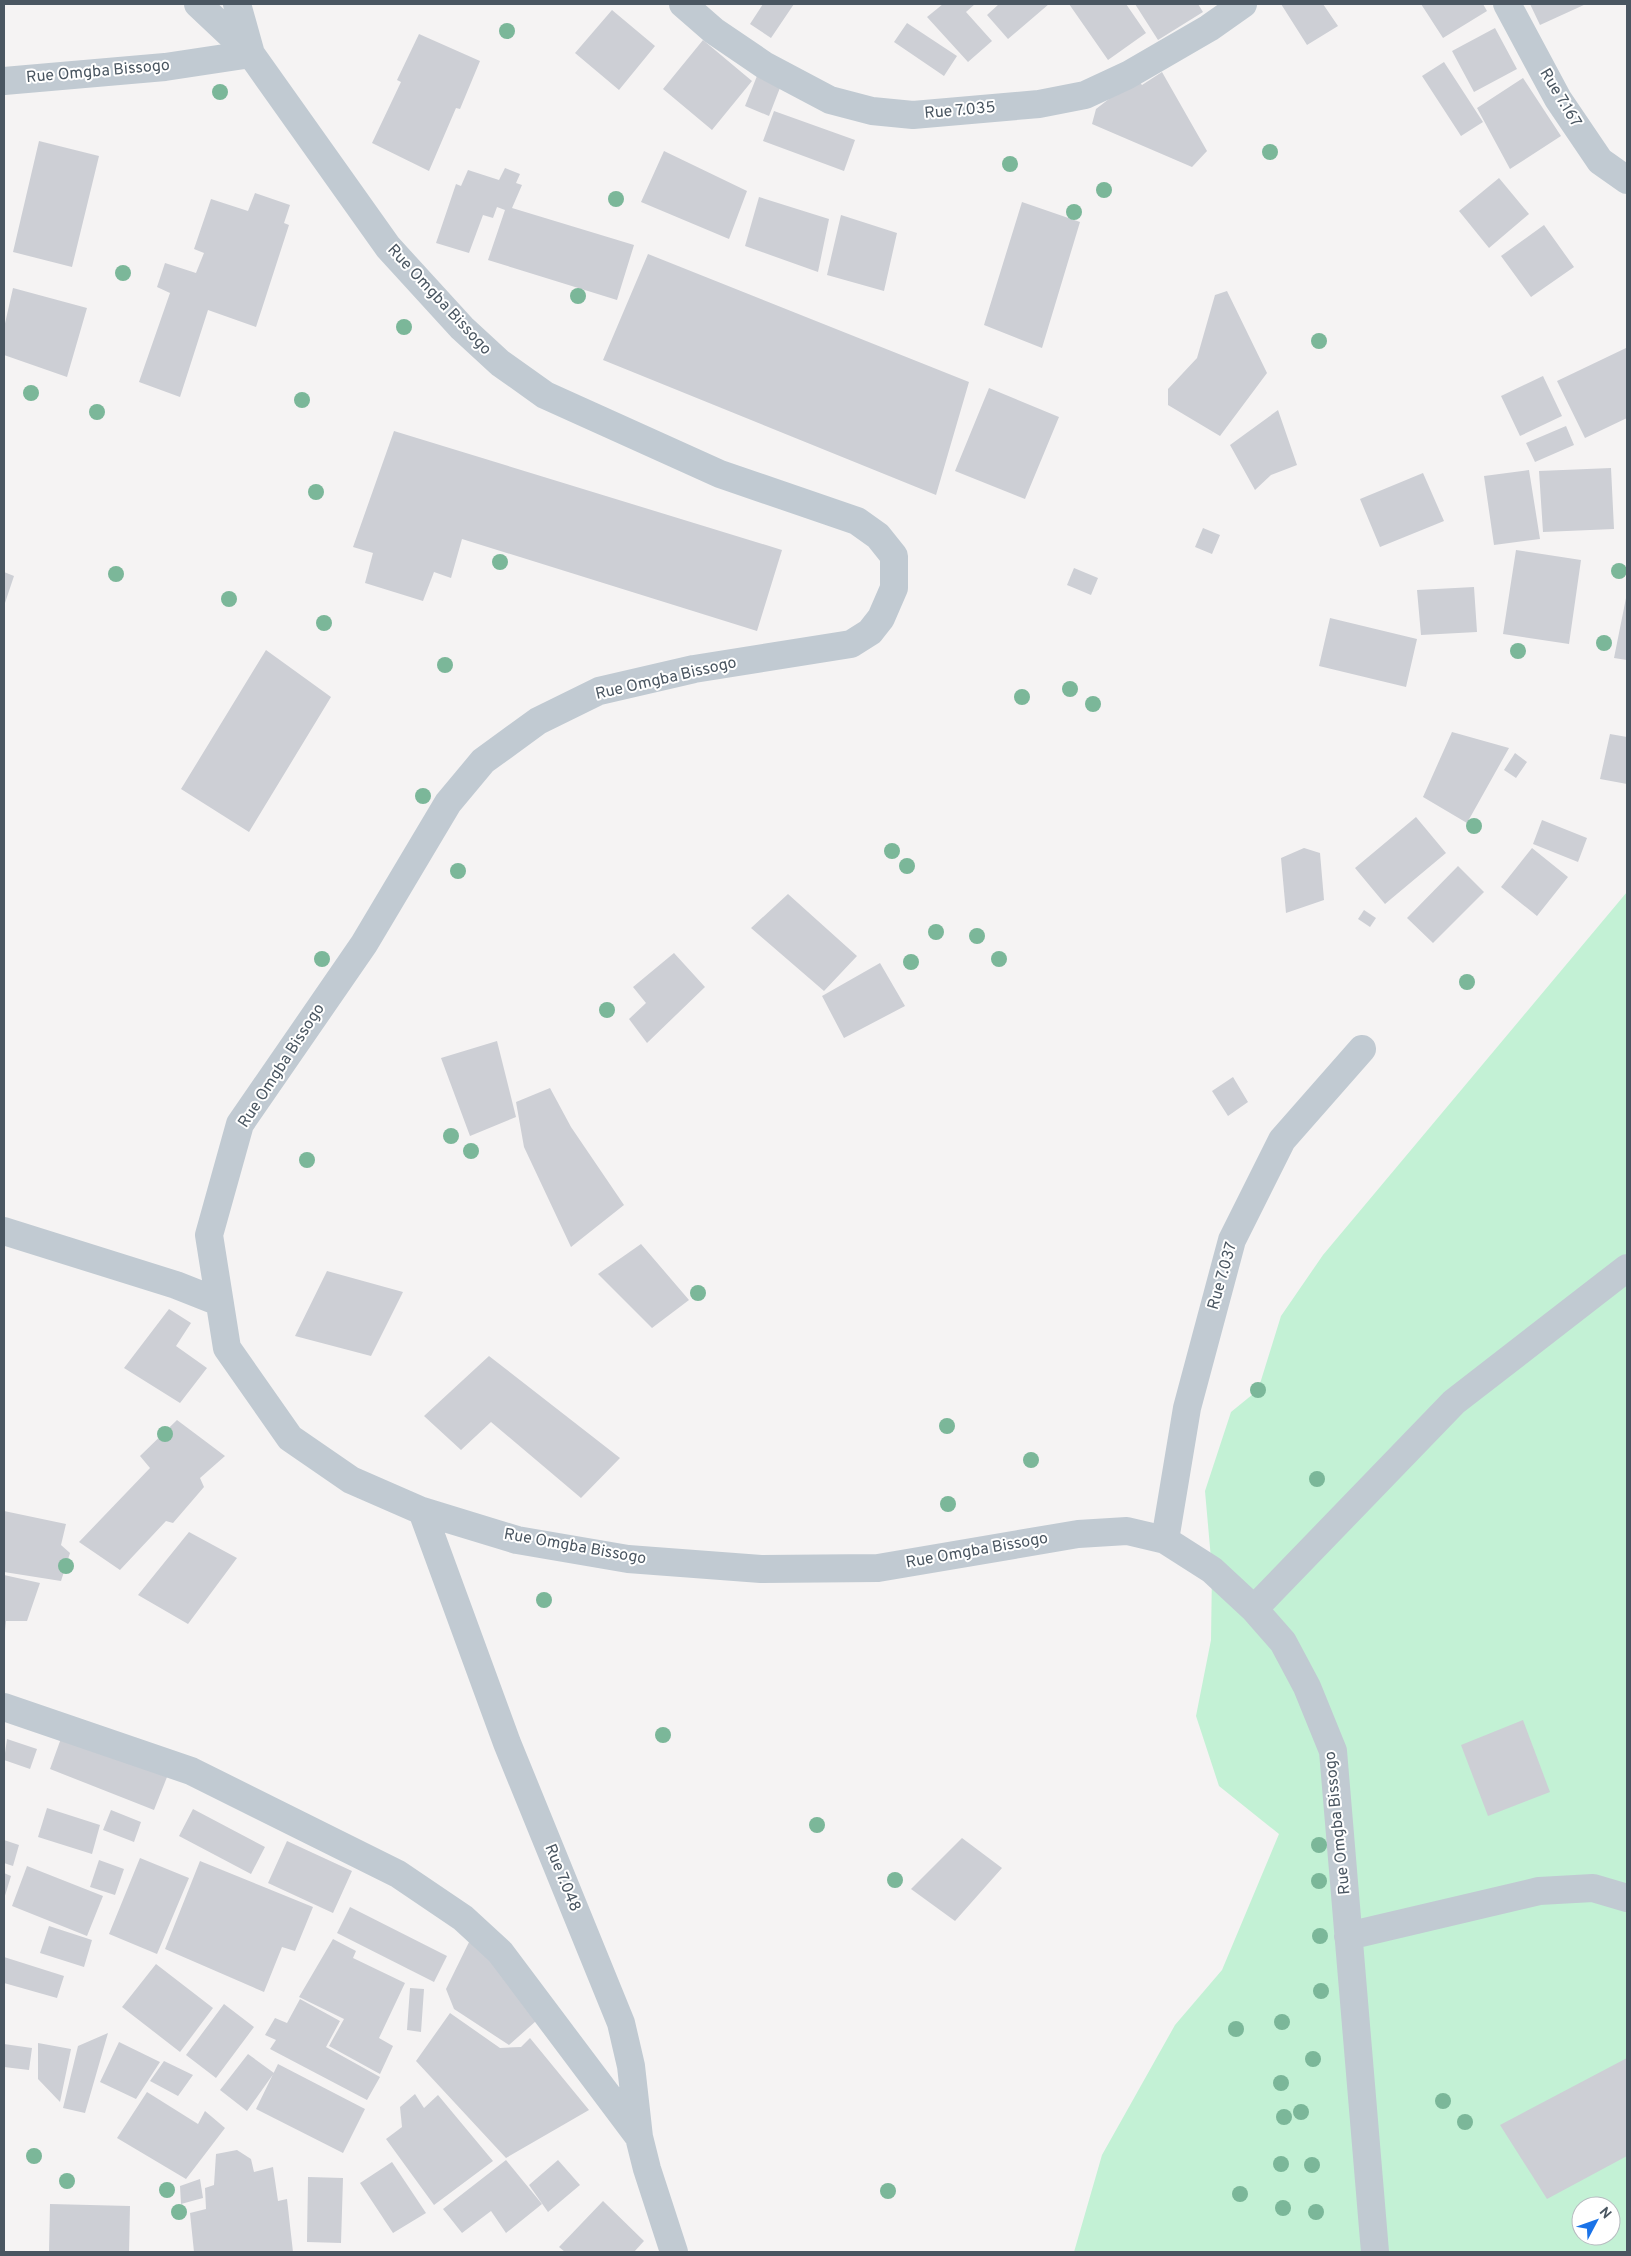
<svg xmlns="http://www.w3.org/2000/svg" width="1631" height="2256" viewBox="0 0 1631 2256" font-family="Overpass,sans-serif">
	<style>
		.green { fill: #c3f1d5; fill-rule: evenodd }
		.building { fill: #cdcfd5 }
		.lines { fill: none; stroke-linecap: round; stroke-linejoin: round }
		.minor { stroke: #c1cad2; stroke-width: 28 }
		.tree { fill: #7bb799 }
		.labels { text-anchor: middle; dominant-baseline: central; stroke-width: 4; stroke-linejoin: round; paint-order: stroke }
		.street-label { font-size: 16px; fill: #4a5661; stroke: #fff }
	</style>
	<rect width="100%" height="100%" fill="#f5f3f3"/>
	<path class="green" d="M1627 892V2252H1074L1102 2155 1175 2025 1222 1970 1279 1834 1219 1786 1196 1716 1211 1640 1212 1570 1205 1491 1231 1412 1258 1390 1281 1316 1323 1255ZM1581 2206H1611V2236H1581Z"/>
	<path class="building" d="M763 4H794L771 38 750 24Z
		M943 4H975L966 12 992 41 968 62 927 17Z
		M999 4H1049L1008 39 987 15Z
		M1069 4H1126L1146 33 1108 60Z
		M1135 4H1198L1203 12 1158 40Z
		M1281 4H1323L1338 26 1307 45Z
		M1421 4H1483L1487 11 1443 38Z
		M1530 4H1586L1540 25Z
		M612 10 655 46 619 90 575 53Z
		M907 23 957 56 944 76 894 42Z
		M1495 28 1517 69 1474 92 1452 51Z
		M419 34 480 61 460 109 456 108 429 171 372 143 401 82 397 80Z
		M703 40 752 81 712 130 663 89Z
		M1444 62 1483 122 1461 136 1422 76Z
		M759 71 783 80 769 116 745 106Z
		M1162 72 1207 151 1192 167 1092 124 1096 109 1136 78 1142 85Z
		M1523 78 1561 136 1510 169 1477 108Z
		M774 111 855 140 844 171 763 141Z
		M39 141 99 156 72 267 13 252Z
		M664 151 747 191 729 239 641 202Z
		M505 168 520 174 516 183 522 185 512 208 634 245 617 300 488 260 505 210 497 207 493 218 483 215 469 253 436 243 456 184 461 186 468 170 499 180Z
		M1499 178 1529 214 1489 248 1459 211Z
		M255 193 290 205 284 223 289 225 256 327 208 310 180 397 139 382 170 293 157 287 165 263 196 273 204 253 194 249 211 199 248 211Z
		M759 197 829 219 818 272 745 246Z
		M1022 202 1080 222 1042 348 984 325Z
		M841 215 897 233 884 291 827 275Z
		M1544 225 1574 267 1531 297 1501 256Z
		M648 254 969 382 936 495 603 360Z
		M13 288 87 308 67 377 4 355V328Z
		M1227 291 1267 373 1220 436 1168 405V389L1197 358 1215 295Z
		M1626 348 1627 418 1585 438 1557 381Z
		M1543 376 1562 416 1520 436 1501 396Z
		M989 388 1059 417 1025 499 955 471Z
		M1278 410 1297 465 1271 475 1255 490 1230 445Z
		M1566 426 1574 445 1535 462 1526 443Z
		M394 431 782 550 757 631 462 539 451 578 434 572 423 601 365 583 373 553 353 547Z
		M1611 468 1614 529 1543 532 1539 471Z
		M1529 470 1540 539 1494 545 1484 476Z
		M1423 473 1444 521 1380 547 1360 499Z
		M1203 528 1220 535 1212 554 1195 547Z
		M1516 550 1581 560 1569 644 1503 634Z
		M1074 568 1098 578 1091 595 1067 585Z
		M4 572 14 576 4 606Z
		M1474 587 1477 632 1421 635 1417 590Z
		M1626 598H1627V660L1614 658Z
		M1330 618 1417 639 1406 687 1319 666Z
		M266 650 331 697 249 832 181 789Z
		M1452 732 1509 748 1467 823 1423 797Z
		M1610 734 1627 737V784L1600 779Z
		M1515 753 1527 762 1516 778 1504 770Z
		M1416 817 1446 853 1385 904 1355 868Z
		M1542 820 1587 838 1578 862 1533 844Z
		M1304 848 1320 853 1324 900 1286 913 1281 858Z
		M1532 848 1568 877 1537 916 1501 887Z
		M1458 866 1484 892 1433 943 1407 918Z
		M788 894 857 956 824 991 751 928Z
		M1364 910 1376 918 1370 927 1358 919Z
		M674 953 705 987 647 1043 629 1019 646 1003 633 987Z
		M880 963 905 1006 844 1038 822 996Z
		M497 1041 516 1117 470 1136 441 1058Z
		M1233 1077 1248 1102 1228 1116 1212 1091Z
		M550 1088 571 1127 624 1205 571 1247 524 1147 516 1102Z
		M641 1244 689 1300 652 1328 598 1274Z
		M327 1271 403 1292 371 1356 295 1336Z
		M169 1309 191 1323 176 1346 207 1368 180 1403 124 1368Z
		M489 1356 620 1458 581 1498 491 1422 461 1450 424 1416Z
		M177 1420 225 1456 200 1478 204 1487 173 1523 166 1521 120 1570 79 1542 150 1468 140 1456Z
		M4 1511 66 1524 61 1545 70 1553 61 1581 4 1572Z
		M189 1532 237 1558 188 1624 138 1595Z
		M4 1575 40 1583 27 1621H6L5 1631Z
		M1523 1720 1550 1792 1488 1816 1461 1745Z
		M64 1730 169 1772 154 1810 50 1769Z
		M7 1739 37 1749 30 1769 4 1760Z
		M47 1808 100 1825 92 1854 38 1837Z
		M193 1809 265 1847 251 1874 179 1836Z
		M111 1810 141 1822 134 1842 103 1830Z
		M962 1838 1002 1868 955 1921 911 1889Z
		M4 1840 19 1845 13 1866 4 1863Z
		M287 1841 352 1871 333 1913 268 1883Z
		M140 1858 189 1878 157 1954 109 1934Z
		M99 1860 124 1869 115 1895 90 1887Z
		M200 1861 313 1907 295 1951 282 1947 264 1992 165 1949Z
		M27 1866 103 1896 87 1936 12 1906Z
		M4 1873 11 1876 4 1899Z
		M350 1907 447 1956 434 1982 337 1933Z
		M49 1926 92 1940 84 1967 40 1953Z
		M473 1934 545 2013 509 2045 454 2009 446 1989Z
		M333 1939 356 1951 353 1958 405 1983 379 2038 393 2046 380 2074 329 2046 344 2019 299 1997Z
		M4 1957 64 1976 57 1998 4 1983Z
		M156 1964 213 2008 180 2052 122 2007Z
		M410 1988 424 1989 421 2032 407 2030Z
		M300 1999 340 2021 326 2047 380 2077 367 2100 270 2049 276 2040 265 2035 275 2018 287 2023Z
		M224 2004 254 2027 216 2078 186 2055Z
		M450 2013 500 2048 521 2047 530 2038 589 2110 506 2158 416 2061Z
		M108 2033 85 2113 63 2108 78 2046Z
		M119 2042 160 2062 136 2099 100 2082Z
		M38 2043 71 2049 60 2102 38 2079Z
		M4 2044 32 2048 29 2070 4 2067Z
		M248 2054 274 2073 247 2111 220 2090Z
		M1627 2058V2156L1547 2199 1500 2125Z
		M164 2061 193 2075 178 2096 150 2081Z
		M278 2064 365 2109 343 2153 256 2109Z
		M147 2092 198 2124 205 2111 225 2128 186 2179 117 2138Z
		M415 2094 424 2108 438 2095 493 2161 434 2205 386 2139 402 2127 400 2107Z
		M237 2150 251 2159 254 2172 273 2167 278 2201 287 2199 293 2252H194L190 2213 206 2209 205 2188 214 2185 216 2154Z
		M506 2160 542 2204 506 2233 491 2211 462 2233 443 2209Z
		M558 2160 580 2185 548 2212 529 2185Z
		M392 2162 426 2213 393 2233 360 2183Z
		M308 2177 343 2178 341 2243 307 2242Z
		M200 2179 203 2198 181 2204 180 2186Z
		M603 2201 644 2241 634 2252H565L559 2247Z
		M50 2204 130 2206 129 2252H49Z"/>
	<g class="lines">
		<path class="minor" d="M198 4 250 53
			M237 4 251 54 388 247 462 328 500 363 545 395 720 474 857 521 878 536 894 556V588L881 618 870 632 851 644 694 669 599 691 538 721 483 761 448 803 364 944 240 1124 209 1235 227 1348 290 1438 351 1480 422 1511 517 1540 628 1559 761 1569 878 1568 1078 1534 1127 1531 1165 1540 1212 1570 1254 1609 1283 1642 1307 1687 1333 1751 1375 2252
			M683 4 714 31 764 65 830 100 872 111 913 115 1039 104 1085 95 1128 75 1209 28 1243 4
			M1507 4 1558 99 1600 161 1627 180
			M4 81 165 67 251 54
			M4 1231 176 1285 219 1302
			M422 1511 507 1743 621 2023 631 2066 639 2137 647 2169 674 2252
			M1165 1540 1187 1408 1232 1240 1282 1140 1362 1049
			M1254 1609 1454 1402 1627 1268
			M4 1707 191 1771 398 1874 463 1918 500 1952 639 2137
			M1348 1936 1539 1891 1593 1888 1627 1898"/>
	</g>
	<g class="tree">
		<circle cx="507" cy="31" r="8"/>
		<circle cx="220" cy="92" r="8"/>
		<circle cx="1270" cy="152" r="8"/>
		<circle cx="1010" cy="164" r="8"/>
		<circle cx="1104" cy="190" r="8"/>
		<circle cx="616" cy="199" r="8"/>
		<circle cx="1074" cy="212" r="8"/>
		<circle cx="123" cy="273" r="8"/>
		<circle cx="578" cy="296" r="8"/>
		<circle cx="404" cy="327" r="8"/>
		<circle cx="1319" cy="341" r="8"/>
		<circle cx="31" cy="393" r="8"/>
		<circle cx="302" cy="400" r="8"/>
		<circle cx="97" cy="412" r="8"/>
		<circle cx="316" cy="492" r="8"/>
		<circle cx="500" cy="562" r="8"/>
		<circle cx="1619" cy="571" r="8"/>
		<circle cx="116" cy="574" r="8"/>
		<circle cx="229" cy="599" r="8"/>
		<circle cx="324" cy="623" r="8"/>
		<circle cx="1604" cy="643" r="8"/>
		<circle cx="1518" cy="651" r="8"/>
		<circle cx="445" cy="665" r="8"/>
		<circle cx="1070" cy="689" r="8"/>
		<circle cx="1022" cy="697" r="8"/>
		<circle cx="1093" cy="704" r="8"/>
		<circle cx="423" cy="796" r="8"/>
		<circle cx="1474" cy="826" r="8"/>
		<circle cx="892" cy="851" r="8"/>
		<circle cx="907" cy="866" r="8"/>
		<circle cx="458" cy="871" r="8"/>
		<circle cx="936" cy="932" r="8"/>
		<circle cx="977" cy="936" r="8"/>
		<circle cx="322" cy="959" r="8"/>
		<circle cx="999" cy="959" r="8"/>
		<circle cx="911" cy="962" r="8"/>
		<circle cx="1467" cy="982" r="8"/>
		<circle cx="607" cy="1010" r="8"/>
		<circle cx="451" cy="1136" r="8"/>
		<circle cx="471" cy="1151" r="8"/>
		<circle cx="307" cy="1160" r="8"/>
		<circle cx="698" cy="1293" r="8"/>
		<circle cx="1258" cy="1390" r="8"/>
		<circle cx="947" cy="1426" r="8"/>
		<circle cx="165" cy="1434" r="8"/>
		<circle cx="1031" cy="1460" r="8"/>
		<circle cx="1317" cy="1479" r="8"/>
		<circle cx="948" cy="1504" r="8"/>
		<circle cx="66" cy="1566" r="8"/>
		<circle cx="544" cy="1600" r="8"/>
		<circle cx="663" cy="1735" r="8"/>
		<circle cx="817" cy="1825" r="8"/>
		<circle cx="1319" cy="1845" r="8"/>
		<circle cx="895" cy="1880" r="8"/>
		<circle cx="1319" cy="1881" r="8"/>
		<circle cx="1320" cy="1936" r="8"/>
		<circle cx="1321" cy="1991" r="8"/>
		<circle cx="1282" cy="2022" r="8"/>
		<circle cx="1236" cy="2029" r="8"/>
		<circle cx="1313" cy="2059" r="8"/>
		<circle cx="1281" cy="2083" r="8"/>
		<circle cx="1443" cy="2101" r="8"/>
		<circle cx="1301" cy="2112" r="8"/>
		<circle cx="1284" cy="2117" r="8"/>
		<circle cx="1465" cy="2122" r="8"/>
		<circle cx="34" cy="2156" r="8"/>
		<circle cx="1281" cy="2164" r="8"/>
		<circle cx="1312" cy="2165" r="8"/>
		<circle cx="67" cy="2181" r="8"/>
		<circle cx="167" cy="2190" r="8"/>
		<circle cx="888" cy="2191" r="8"/>
		<circle cx="1240" cy="2194" r="8"/>
		<circle cx="1283" cy="2208" r="8"/>
		<circle cx="179" cy="2212" r="8"/>
		<circle cx="1316" cy="2212" r="8"/>
	</g>
	<g class="labels">
		<g class="street-label">
			<text transform="translate(98 72) rotate(-5)">Rue Omgba Bissogo</text>
			<text transform="translate(1560 98) rotate(59)">Rue 7.167</text>
			<text transform="translate(960 111) rotate(-5)">Rue 7.035</text>
			<text transform="translate(439 300) rotate(47)">Rue Omgba Bissogo</text>
			<text transform="translate(666 679) rotate(-13)">Rue Omgba Bissogo</text>
			<text transform="translate(282 1066) rotate(-57)">Rue Omgba Bissogo</text>
			<text transform="translate(1223 1276) rotate(-74)">Rue 7.037</text>
			<text transform="translate(575 1547) rotate(10)">Rue Omgba Bissogo</text>
			<text transform="translate(977 1551) rotate(-10)">Rue Omgba Bissogo</text>
			<text transform="translate(1338 1823) rotate(-96)">Rue Omgba Bissogo</text>
			<text transform="translate(562 1878) rotate(68)">Rue 7.048</text>
		</g>
	</g>
	<rect width="1631" height="2256" fill="none" stroke="#4a5661" stroke-width="10"/>
	<g transform="translate(1596 2221) rotate(49)"><circle r="24" fill="#ffffff" stroke="#b7bbc0"/>
	<path d="M0-4L9 19L0 12L-9 19Z" fill="#1a73e8"/>
	<text y="-8" font-size="14" font-weight="bold" text-anchor="middle" fill="#4a5661">N</text>
	</g>
</svg>
